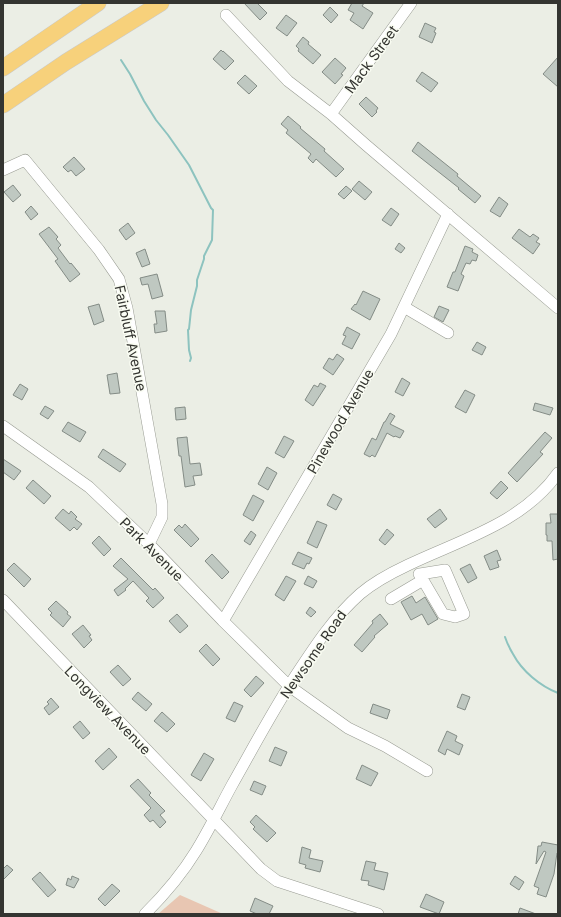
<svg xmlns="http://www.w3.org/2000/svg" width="561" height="917" viewBox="0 0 561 917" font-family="Inter,sans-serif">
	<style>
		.green { fill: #e8c6b2 }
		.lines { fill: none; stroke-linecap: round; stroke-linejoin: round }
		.stream { stroke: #8dc3bf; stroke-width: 2 }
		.building { fill: #bfc8c1; stroke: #848c86 }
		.minor-casing { stroke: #989b92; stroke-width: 12 }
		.highway-casing { stroke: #cacac9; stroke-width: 17 }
		.minor { stroke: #fff; stroke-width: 11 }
		.highway { stroke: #f7d17b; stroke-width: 16 }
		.labels { text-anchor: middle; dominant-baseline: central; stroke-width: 3; stroke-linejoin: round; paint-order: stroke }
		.street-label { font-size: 14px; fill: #343531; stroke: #f9fcf2 }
	</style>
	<rect width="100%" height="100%" fill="#ebeee5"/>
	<path class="green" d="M180 895 223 914H158Z"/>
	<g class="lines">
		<path class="stream" d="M121 60 130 74 144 101 156 120 168 135 189 165 211 208 213 210 212 240 204 256V259L197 280V286L191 310 189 329 188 330 189 350 191 358 190 361
			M505 637C507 643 510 649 513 654 522 671 540 686 558 693"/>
	</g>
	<path class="building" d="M244 3H257L267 13 260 20Z
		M352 3H364L362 6 373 13 363 29 350 20 354 13 348 10Z
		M330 7 338 15 331 23 323 15Z
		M286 15 297 23 287 36 276 28Z
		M425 23 436 28 434 32 436 33 432 43 419 37Z
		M303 37 309 42 308 44 321 55 313 64 298 51 299 49 296 46Z
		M221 50 223 52V51L234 61 225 70 213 59Z
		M558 57V87L543 74Z
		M335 58 346 68 341 74 343 75 335 84 322 72Z
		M422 72 438 83 431 92 416 81Z
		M245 75 257 86 249 94 237 83Z
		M366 97 378 108 376 111 377 112 372 117 359 104Z
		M288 116 301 127 300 128 325 149 324 151 344 169 336 177 316 159 313 163 308 158 311 154 292 138 286 133 288 130 281 124Z
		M418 142 458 174 457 176 481 196 475 203 458 189 459 188 412 151Z
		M74 157 85 169 76 176 71 170 68 172 63 167Z
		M359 181 372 192 365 200 352 189Z
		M13 185 21 195 13 202 4 192Z
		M346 186 352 191 344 199 338 194Z
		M499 197 508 204 500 217 490 211Z
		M31 206 38 214 31 220 25 212Z
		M391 208 399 214 391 226 382 220Z
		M128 223 135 233 126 240 119 230Z
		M49 227 58 237 56 239 61 245 58 248 70 264 71 263 80 274 70 282 55 261 58 259 39 234Z
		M519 229 530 237 533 234 539 238 536 242 540 244 533 254 512 238Z
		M399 243 405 248 401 253 395 249Z
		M465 246 473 249 472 252 478 255 476 261 472 260 470 264 466 263 461 274 464 276 458 291 447 287 453 272H455Z
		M145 249 150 264 142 267 136 253Z
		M157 274 163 296 152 299 148 284 142 285 140 278Z
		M363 291 380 299 370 320 351 309 355 304 356 305Z
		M99 304 104 321 94 325 88 307Z
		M439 306 449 310 443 322 434 317Z
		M155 311H165L167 331 155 333 154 324H157Z
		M347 327 360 334 352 349 342 344 346 336 343 335Z
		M477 342 486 347 482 355 472 350Z
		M337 354 344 359 333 375 323 368 329 358 333 360Z
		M117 373 120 393 110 394 107 375Z
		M402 378 410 383 403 396 395 392Z
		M320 383 326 386 313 406 305 400 314 385 318 387Z
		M20 384 28 389 22 400 13 395Z
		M465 390 475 395 466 413 455 407Z
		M535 403 553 408 550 415 533 410Z
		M45 406 54 411 48 419 40 414Z
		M185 407 186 419 176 420 175 408Z
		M390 413 395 416 390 424 404 431 400 438 395 436 394 437 387 433 375 457 372 455 370 457 364 454 372 438 376 440 384 422H385Z
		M68 422 86 432 80 442 62 431Z
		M545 432 552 438 540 452 543 454 517 482 508 473Z
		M284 436 294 441 284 458 275 453Z
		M187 437 190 464 200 463 202 475 193 476 195 485 185 487 181 456H179L177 438Z
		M103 449 126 464 120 472 98 457Z
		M3 459 21 471 14 480 3 472Z
		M267 467 277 473 268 490 258 484Z
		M33 480 51 496 44 504 26 488Z
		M501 481 508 488 497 499 490 493Z
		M333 494 342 499 336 510 327 505Z
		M253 495 264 501 253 521 243 515Z
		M63 509 69 514 71 511 77 517 75 519 82 524 77 530 74 527 70 531 55 518Z
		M440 509 447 519 435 528 427 519Z
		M550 514H558V559L553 560 552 541H547V535H546V523H551Z
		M317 521 327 525 317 548 307 543Z
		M185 524 199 539 191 547 174 530 179 525 182 528Z
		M387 529 394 535 385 545 379 540Z
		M251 531 256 535 250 545 244 541Z
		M99 536 111 549 104 556 92 543Z
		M497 550 501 560 497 561 499 567 490 570 484 556Z
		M298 552 312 558 309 564 307 563 304 569 292 564Z
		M212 554 229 572 222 579 205 561Z
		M121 558 153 590 155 588 164 598 153 608 146 601 149 598 133 581 125 589 126 590 118 596 114 590 128 579 113 566Z
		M14 563 31 579 24 587 7 570Z
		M470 564 477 578 468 583 460 569Z
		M286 576 296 581 284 601 275 595Z
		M308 576 317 581 313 588 304 584Z
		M412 596 416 603 425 597 438 619 428 625 422 614 411 620 401 602Z
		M56 601 68 612 67 614 71 617 63 627 50 615 52 613 48 609Z
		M310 607 316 612 311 617 306 613Z
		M177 614 188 626 180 633 169 621Z
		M380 614 388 624 374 636 375 637 362 652 354 645 373 623 372 621Z
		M83 625 91 635 89 636 92 640 84 648 72 634Z
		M206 644 220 659 213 666 199 651Z
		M118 665 131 679 123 686 110 672Z
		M256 676 264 683 251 697 244 690Z
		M138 692 152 704 146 711 132 699Z
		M462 694 470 697 465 710 457 707Z
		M51 698 59 707 49 715 44 708 49 704 47 702Z
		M234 702 243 706 235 722 226 718Z
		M373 704 390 710 387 719 370 713Z
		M162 712 175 724 167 732 154 721Z
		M80 721 90 733 83 739 73 727Z
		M447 731 457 736 455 741 463 745 459 755 447 749 445 755 438 751Z
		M275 747 287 752 281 766 269 761Z
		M109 748 117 757 103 770 95 761Z
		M204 753 214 759 201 781 191 775Z
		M362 765 378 773 371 786 356 779Z
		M138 779 151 793 149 795 165 811 160 815 166 822 160 828 153 820 150 822 144 815 151 808 130 786Z
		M254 781 266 786 262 795 250 790Z
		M256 815 276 833 267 842 253 829 255 827 250 822Z
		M542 842 558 845V854L557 853 554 874 546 897 537 894 539 888 534 886 546 852 544 851 536 864 538 846H541Z
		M302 847 311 850 309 858 323 861 320 872 305 868 306 865 299 863Z
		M366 861 376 863 374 870 388 873 384 890 368 885 369 881 361 880Z
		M7 865 13 870 3 880V869Z
		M40 872 56 890 48 897 32 879Z
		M72 876 79 879 74 888 66 885 68 878 71 880Z
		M515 876 524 882 519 890 510 884Z
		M112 884 120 891 105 906 98 899Z
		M426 894 444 902 439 914 420 907Z
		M255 898 273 906 269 914H257L250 911Z
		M520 908 536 914H518Z"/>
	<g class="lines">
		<g class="minor-casing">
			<path id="minor" d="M226 15 288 81 331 114 366 145 558 308
				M331 114 411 3
				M3 170 25 160 99 250 119 279 127 308 162 504V517L149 544
				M404 307 448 333
				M3 426 89 487 149 544 223 621 289 686 348 728 385 746 427 771
				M420 574 445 570 464 614 455 617 443 614 423 580
				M391 599 423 580 419 574
				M3 600 261 869 277 881 378 914
				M223 621 391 334 448 214
				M145 914C164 895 182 874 196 851 209 830 220 807 232 785 253 748 273 710 296 675 315 646 334 617 360 594 374 582 391 573 408 565 460 540 523 523 558 473"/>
		</g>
		<g class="highway-casing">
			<path id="highway" d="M3 68 98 3
				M3 105 66 62 161 3"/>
		</g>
		<use href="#minor" class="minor"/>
		<use href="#highway" class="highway"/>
	</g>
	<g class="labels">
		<g class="street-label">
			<text transform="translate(371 59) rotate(-54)">Mack Street</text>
			<text transform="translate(131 338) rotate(78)">Fairbluff Avenue</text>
			<text transform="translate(340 421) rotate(-60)">Pinewood Avenue</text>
			<text transform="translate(152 549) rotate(45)">Park Avenue</text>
			<text transform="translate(313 654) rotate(-55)">Newsome Road</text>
			<text transform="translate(108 710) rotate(46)">Longview Avenue</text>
		</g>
	</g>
	<rect width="561" height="917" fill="none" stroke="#343531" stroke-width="8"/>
</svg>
